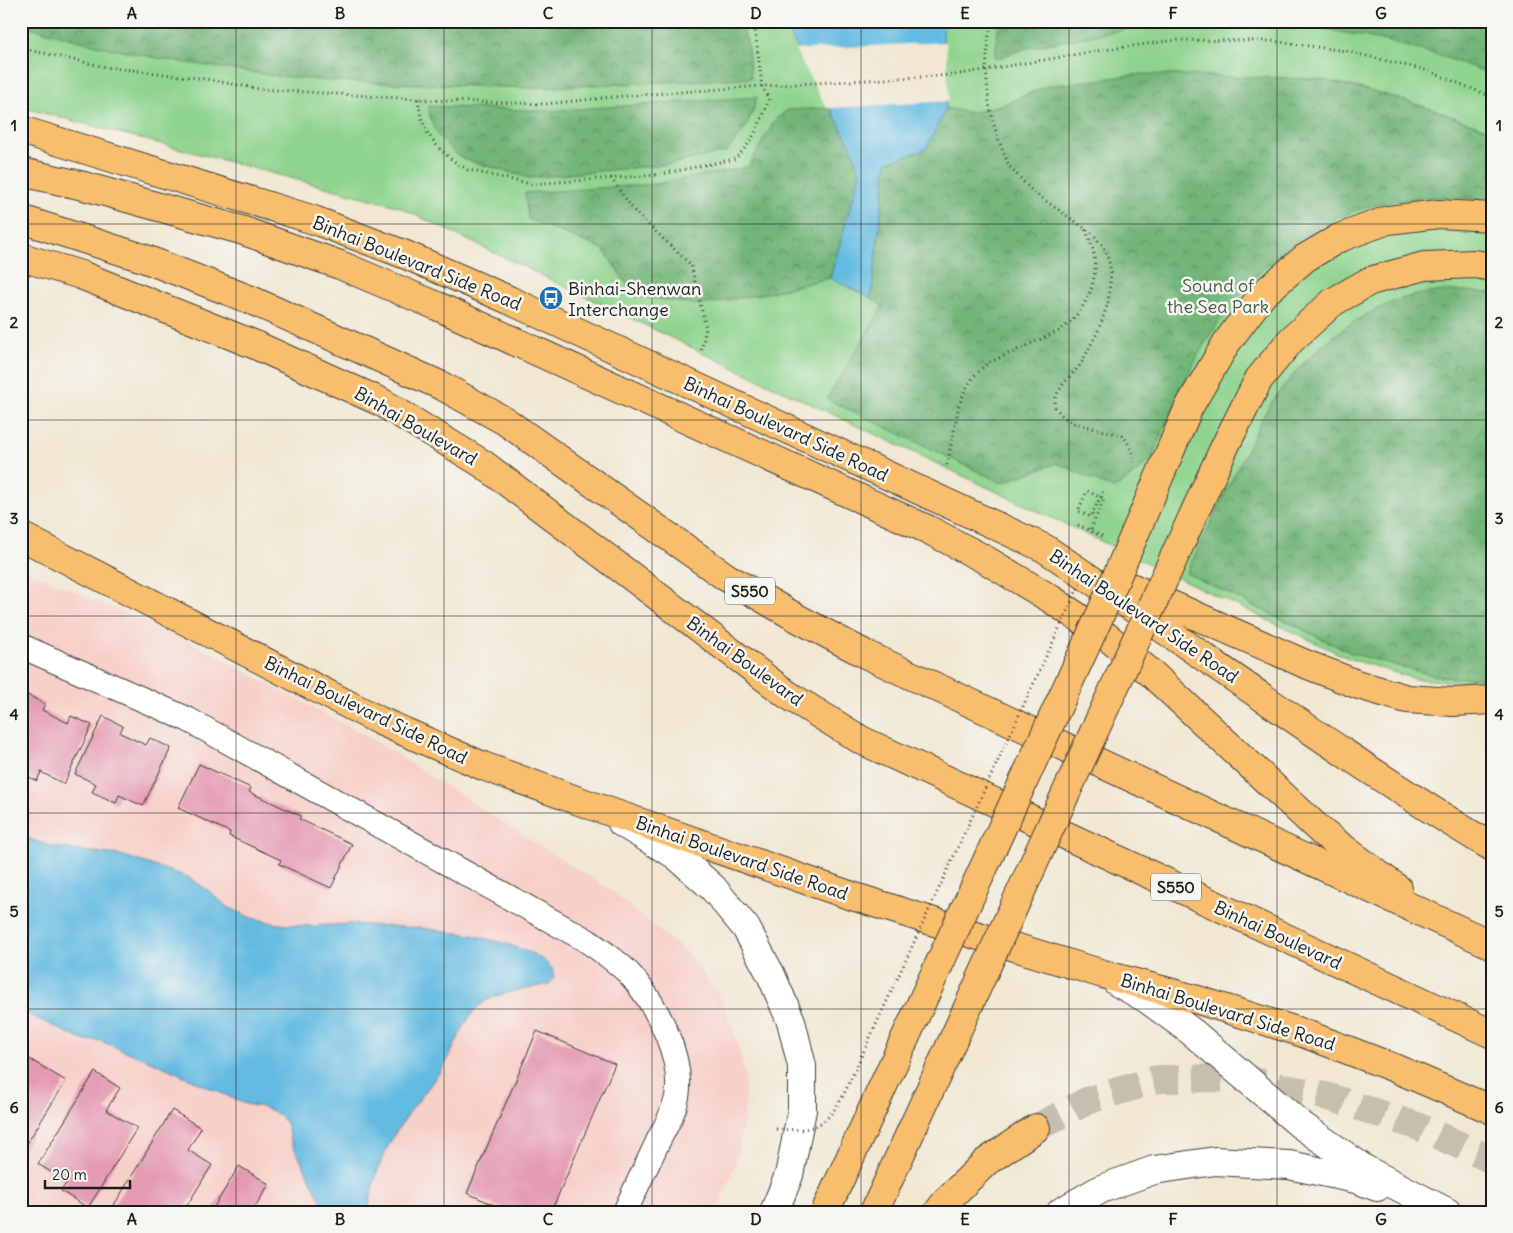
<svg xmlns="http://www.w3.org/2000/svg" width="1513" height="1233" viewBox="0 0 1513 1233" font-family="Delius,sans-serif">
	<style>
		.built { fill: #f7d0c9 }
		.green { fill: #8fd48e; stroke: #567855 }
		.forest { fill: url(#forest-crowns); stroke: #48694a }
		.water { fill: #64bbe1; stroke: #406c7e }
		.pier { fill: #f1e7d2 }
		.building { fill: #e49ab1 }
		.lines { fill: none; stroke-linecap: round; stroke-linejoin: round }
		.primary-tunnel { stroke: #c6beae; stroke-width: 28; stroke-dasharray: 28 14; stroke-linecap: butt }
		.service-casing { stroke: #3c3a37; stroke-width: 14 }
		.minor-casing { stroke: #3c3a37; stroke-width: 26 }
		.tertiary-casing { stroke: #3c3a37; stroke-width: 30 }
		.primary-casing { stroke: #3c3a37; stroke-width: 30 }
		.trunk-casing { stroke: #3c3a37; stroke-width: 30 }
		.path { stroke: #3c3a37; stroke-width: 3; stroke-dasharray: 1 4; stroke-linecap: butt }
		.service { stroke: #fff; stroke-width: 11 }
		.minor { stroke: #fff; stroke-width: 24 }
		.tertiary { stroke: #fff; stroke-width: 28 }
		.primary { stroke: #f9be6d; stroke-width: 28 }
		.trunk { stroke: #f9be6d; stroke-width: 28 }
		.primary-bridge-casing { stroke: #3c3a37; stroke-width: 30; stroke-linecap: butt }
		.path-bridge { stroke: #3c3a37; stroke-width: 3; stroke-dasharray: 1 4; stroke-linecap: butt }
		.primary-bridge { stroke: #f9be6d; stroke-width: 28 }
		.grid { fill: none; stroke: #1c1c1c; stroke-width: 1; stroke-opacity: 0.55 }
		.labels { text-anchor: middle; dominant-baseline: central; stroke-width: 5; stroke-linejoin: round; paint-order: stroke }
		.shield { fill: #f6f6f2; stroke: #5d5d5c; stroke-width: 1 }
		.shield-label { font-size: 16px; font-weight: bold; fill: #1c1c1c }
		.street-label { font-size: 18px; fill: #1c1c1c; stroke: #f6f6f2 }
		.park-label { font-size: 18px; fill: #445c44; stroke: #f6f6f2 }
		.poi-label { font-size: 18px; fill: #1c1c1c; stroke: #f6f6f2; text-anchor: start }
		.neatline { fill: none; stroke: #1c1c1c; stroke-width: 2 }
		.grid-label { font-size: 16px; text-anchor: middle; font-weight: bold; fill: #1c1c1c }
	</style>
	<defs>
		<pattern id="forest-crowns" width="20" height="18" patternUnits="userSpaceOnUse" patternTransform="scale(1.25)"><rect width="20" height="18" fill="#73b679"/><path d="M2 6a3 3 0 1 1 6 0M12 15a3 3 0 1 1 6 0" fill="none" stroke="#5e9362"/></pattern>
	</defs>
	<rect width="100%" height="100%" fill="#f6f6f2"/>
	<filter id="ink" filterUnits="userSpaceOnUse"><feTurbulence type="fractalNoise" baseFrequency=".02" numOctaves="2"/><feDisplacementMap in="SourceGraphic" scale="10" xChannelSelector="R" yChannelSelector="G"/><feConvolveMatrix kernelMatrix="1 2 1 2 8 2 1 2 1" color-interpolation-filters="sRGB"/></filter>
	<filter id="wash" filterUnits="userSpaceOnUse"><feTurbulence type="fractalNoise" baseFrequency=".0096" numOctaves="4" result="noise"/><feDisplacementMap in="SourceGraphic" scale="20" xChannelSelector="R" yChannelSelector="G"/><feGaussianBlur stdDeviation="1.12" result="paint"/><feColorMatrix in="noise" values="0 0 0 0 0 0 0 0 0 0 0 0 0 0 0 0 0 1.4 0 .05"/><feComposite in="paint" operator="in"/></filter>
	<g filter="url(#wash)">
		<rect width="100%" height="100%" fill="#f1e7d2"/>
		<path class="built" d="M21 568 185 639 375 741 610 890 690 956 719 995 735 1033 745 1078 744 1120 736 1163 717 1212H21Z"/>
		<path class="green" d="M21 21H1492V680L1477 683 1415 679 1348 658 701 352 397 206 21 107Z"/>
		<path class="forest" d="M21 21H739L747 41 751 78 531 88 333 81 276 76 162 59 104 47 21 25Z
			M999 21H1492V74L1441 56 1387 41 1331 30 1276 22 1126 29 1026 48 995 59Z
			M1142 74 1319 79 1376 92 1432 109 1492 131V202C1444 193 1393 196 1347 214 1340 217 1332 219 1326 222 1268 255 1224 306 1193 364 1181 387 1172 412 1161 436 1157 443 1154 454 1150 460 1144 468 1123 482 1114 489L1057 463 1002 483 827 399 883 306 871 298 887 162 926 149 946 108 971 113 1004 104 1047 86Z
			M757 97 752 113 745 129 726 152 671 164 530 178 466 160 456 154 439 137 430 117 429 106 547 111Z
			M830 108 852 148 860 174 830 278 767 293 702 305 635 296 603 249 528 219 525 193 656 184 748 167 775 120 787 110Z
			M1442 291H1466L1492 293V676L1475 678H1453L1431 675 1351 653 1186 573 1265 413C1296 364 1338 324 1393 302 1408 295 1425 294 1442 291Z"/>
		<path class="water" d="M788 21H944L943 28 946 108 926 149 887 162 871 298 830 278 860 174 852 148 791 37Z
			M21 836 50 846 81 851 121 855 188 877 208 890 226 906 249 917 278 924 307 926 351 924 421 928 472 935 510 945 533 954 545 961 552 968 554 978 549 984C527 990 499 990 480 1005 464 1019 457 1043 447 1061 433 1084 414 1104 400 1126 383 1151 371 1182 369 1212H327L290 1139 287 1125 281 1117 272 1111 262 1107 245 1104 160 1065 98 1040 85 1041 21 1011Z"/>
		<path class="pier" d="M946 42 949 101 830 108H827L795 50Z"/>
		<g id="blocks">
			<path class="building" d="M24 693 45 704 42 710 68 723 71 716 92 725 64 784 41 772 37 781 21 773V699Z
				M103 716 123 726 120 733 146 745 150 738 171 748 143 806 119 795 116 803 92 792 96 784 75 774Z
				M199 764 251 788 249 792 301 816 299 819 352 844 331 888 279 864 281 860 229 836 230 832 178 808Z
				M537 1031 615 1064 551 1212H510L467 1193Z
				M21 1054 66 1081 21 1153Z
				M95 1072 120 1088 106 1110 137 1128 88 1208 61 1191 67 1182 38 1164Z
				M172 1110 201 1128 188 1150 212 1165 183 1212H125L114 1205Z
				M239 1166 269 1184 255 1207 262 1212H211Z"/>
		</g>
	</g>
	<g filter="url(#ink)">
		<use href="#blocks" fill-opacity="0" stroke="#3c3a37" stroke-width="1"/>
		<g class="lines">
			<path class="primary-tunnel" d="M1036 1128 1089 1100 1158 1079 1238 1078 1329 1097 1417 1126 1492 1160"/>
			<g class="service-casing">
				<path id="service" d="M21 1211 22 1212"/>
			</g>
			<g class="minor-casing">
				<path id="minor" d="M21 646 187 719 586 940C602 951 620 963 633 978 657 1006 684 1059 677 1097 674 1112 666 1126 659 1139 648 1163 636 1187 625 1212"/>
			</g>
			<g class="tertiary-casing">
				<path id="tertiary" d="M622 823 677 856 713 888 746 928 771 975 791 1021 802 1066V1110L789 1175 774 1212
					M1117 982 1147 999 1192 1032 1301 1125 1366 1170 1447 1212
					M1061 1212 1101 1189 1154 1170 1215 1161 1289 1165 1356 1179 1377 1187"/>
			</g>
			<g class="primary-casing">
				<path id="primary" d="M21 130 314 220 406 255 509 300 1044 548C1194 647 1338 755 1492 847
					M21 536 380 721 483 766 590 805 849 895 985 938 1103 974 1198 1000 1303 1033 1392 1067 1492 1110
					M1133 588 1303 663 1359 685 1407 699 1453 702 1492 700
					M938 1212 947 1200 986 1162 1036 1128"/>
			</g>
			<g class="trunk-casing">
				<path id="trunk" d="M21 172 84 186 241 230 340 265 437 306 929 530 986 560 1051 599 1106 636 1151 673 1323 833 1398 889
					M21 219 143 258 251 300 442 386 505 421 726 577 797 618 865 654 1492 945
					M21 257 81 275 253 344 381 402 483 464 788 695 861 740 1492 1034"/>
			</g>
			<path class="path" d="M990 21 986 69 989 104 997 136 1009 166 1033 192 1093 234 1105 250 1109 261 1111 272 1108 303 1098 331 1081 364 1064 383 1056 395 1055 407 1063 417 1074 423 1124 436 1132 451 1134 462
				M21 46 33 51 106 67 206 79 259 89 448 101 546 104 612 97 762 86 954 75 1103 50 1176 40 1272 41 1346 51 1429 71 1492 97
				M418 99 421 117 428 134 439 148 452 160 468 170 531 184 656 175 735 159 746 147 755 133 763 116 769 99 762 86 754 21
				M611 178 635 212 691 265 706 328 701 352
				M947 465 959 405 965 390 974 376 988 363 1059 331C1083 315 1099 284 1094 255 1093 246 1089 238 1085 229
				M1078 525 1092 531
				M1102 536 1090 531 1104 499 1087 491 1078 511 1091 517 1103 491"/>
			<use href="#service" class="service"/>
			<use href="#minor" class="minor"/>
			<use href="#tertiary" class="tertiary"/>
			<use href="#primary" class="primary"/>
			<use href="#trunk" class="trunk"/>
			<g class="primary-bridge-casing">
				<path id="primary-bridge" d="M825 1212 1101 613 1189 407 1227 342 1263 294 1305 258 1339 238 1388 220 1439 214 1492 217
					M874 1212 1225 446 1259 379 1291 340 1333 302 1370 281 1424 266 1475 264 1492 267"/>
			</g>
			<path class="path-bridge" d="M776 1129C813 1131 824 1129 843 1096L1087 568"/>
			<use href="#primary-bridge" class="primary-bridge"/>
		</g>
	</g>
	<path class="grid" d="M236 21V1212M444 21V1212M652 21V1212M861 21V1212M1069 21V1212M1277 21V1212M21 224H1492M21 420H1492M21 616H1492M21 813H1492M21 1009H1492"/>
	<defs>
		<g id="bus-disc" transform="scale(1.25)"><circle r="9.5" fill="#1f6fb2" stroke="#f6f6f2"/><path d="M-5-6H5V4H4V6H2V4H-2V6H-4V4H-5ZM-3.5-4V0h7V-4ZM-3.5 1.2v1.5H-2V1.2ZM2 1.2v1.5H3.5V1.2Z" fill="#fff"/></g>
	</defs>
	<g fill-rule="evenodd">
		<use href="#bus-disc" x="551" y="298"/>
	</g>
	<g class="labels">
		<g class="shield">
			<rect x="725" y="577.5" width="50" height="27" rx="4"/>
			<rect x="1151" y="873.5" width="50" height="27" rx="4"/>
		</g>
		<g class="shield-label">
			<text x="750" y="591">S550</text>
			<text x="1176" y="887">S550</text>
		</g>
		<g class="street-label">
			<text transform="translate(417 263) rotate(22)">Binhai Boulevard Side Road</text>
			<text transform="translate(416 426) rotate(30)">Binhai Boulevard</text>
			<text transform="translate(786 429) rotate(25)">Binhai Boulevard Side Road</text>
			<text transform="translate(1144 616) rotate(34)">Binhai Boulevard Side Road</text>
			<text transform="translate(745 661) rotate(36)">Binhai Boulevard</text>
			<text transform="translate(366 710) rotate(26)">Binhai Boulevard Side Road</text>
			<text transform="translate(742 858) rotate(19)">Binhai Boulevard Side Road</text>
			<text transform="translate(1278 935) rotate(25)">Binhai Boulevard</text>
			<text transform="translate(1228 1012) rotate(17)">Binhai Boulevard Side Road</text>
		</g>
		<g class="park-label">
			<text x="1218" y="285">Sound of<tspan x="1218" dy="21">the Sea Park</tspan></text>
		</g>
		<g class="poi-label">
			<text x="568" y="288">Binhai-Shenwan<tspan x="568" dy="21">Interchange</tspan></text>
		</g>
	</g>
	<rect width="1513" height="1233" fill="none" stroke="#f6f6f2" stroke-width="55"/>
	<path d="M45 1180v8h85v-8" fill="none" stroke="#1c1c1c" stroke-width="2.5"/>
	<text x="52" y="1180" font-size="15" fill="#1c1c1c" stroke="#f6f6f2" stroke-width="4" paint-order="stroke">20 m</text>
	<rect x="28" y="28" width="1458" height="1178" class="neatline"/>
	<g class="grid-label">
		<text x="132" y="19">A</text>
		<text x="340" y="19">B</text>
		<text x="548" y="19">C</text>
		<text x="756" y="19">D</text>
		<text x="965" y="19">E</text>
		<text x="1173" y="19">F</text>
		<text x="1381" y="19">G</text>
		<text x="14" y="131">1</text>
		<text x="1499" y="131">1</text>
		<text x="14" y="328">2</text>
		<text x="1499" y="328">2</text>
		<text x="14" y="524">3</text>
		<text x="1499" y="524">3</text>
		<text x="14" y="720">4</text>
		<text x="1499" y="720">4</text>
		<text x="14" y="917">5</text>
		<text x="1499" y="917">5</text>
		<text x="14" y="1113">6</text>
		<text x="1499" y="1113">6</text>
		<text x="132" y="1225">A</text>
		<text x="340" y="1225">B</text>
		<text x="548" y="1225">C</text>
		<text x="756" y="1225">D</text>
		<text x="965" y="1225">E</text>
		<text x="1173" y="1225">F</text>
		<text x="1381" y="1225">G</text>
	</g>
</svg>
